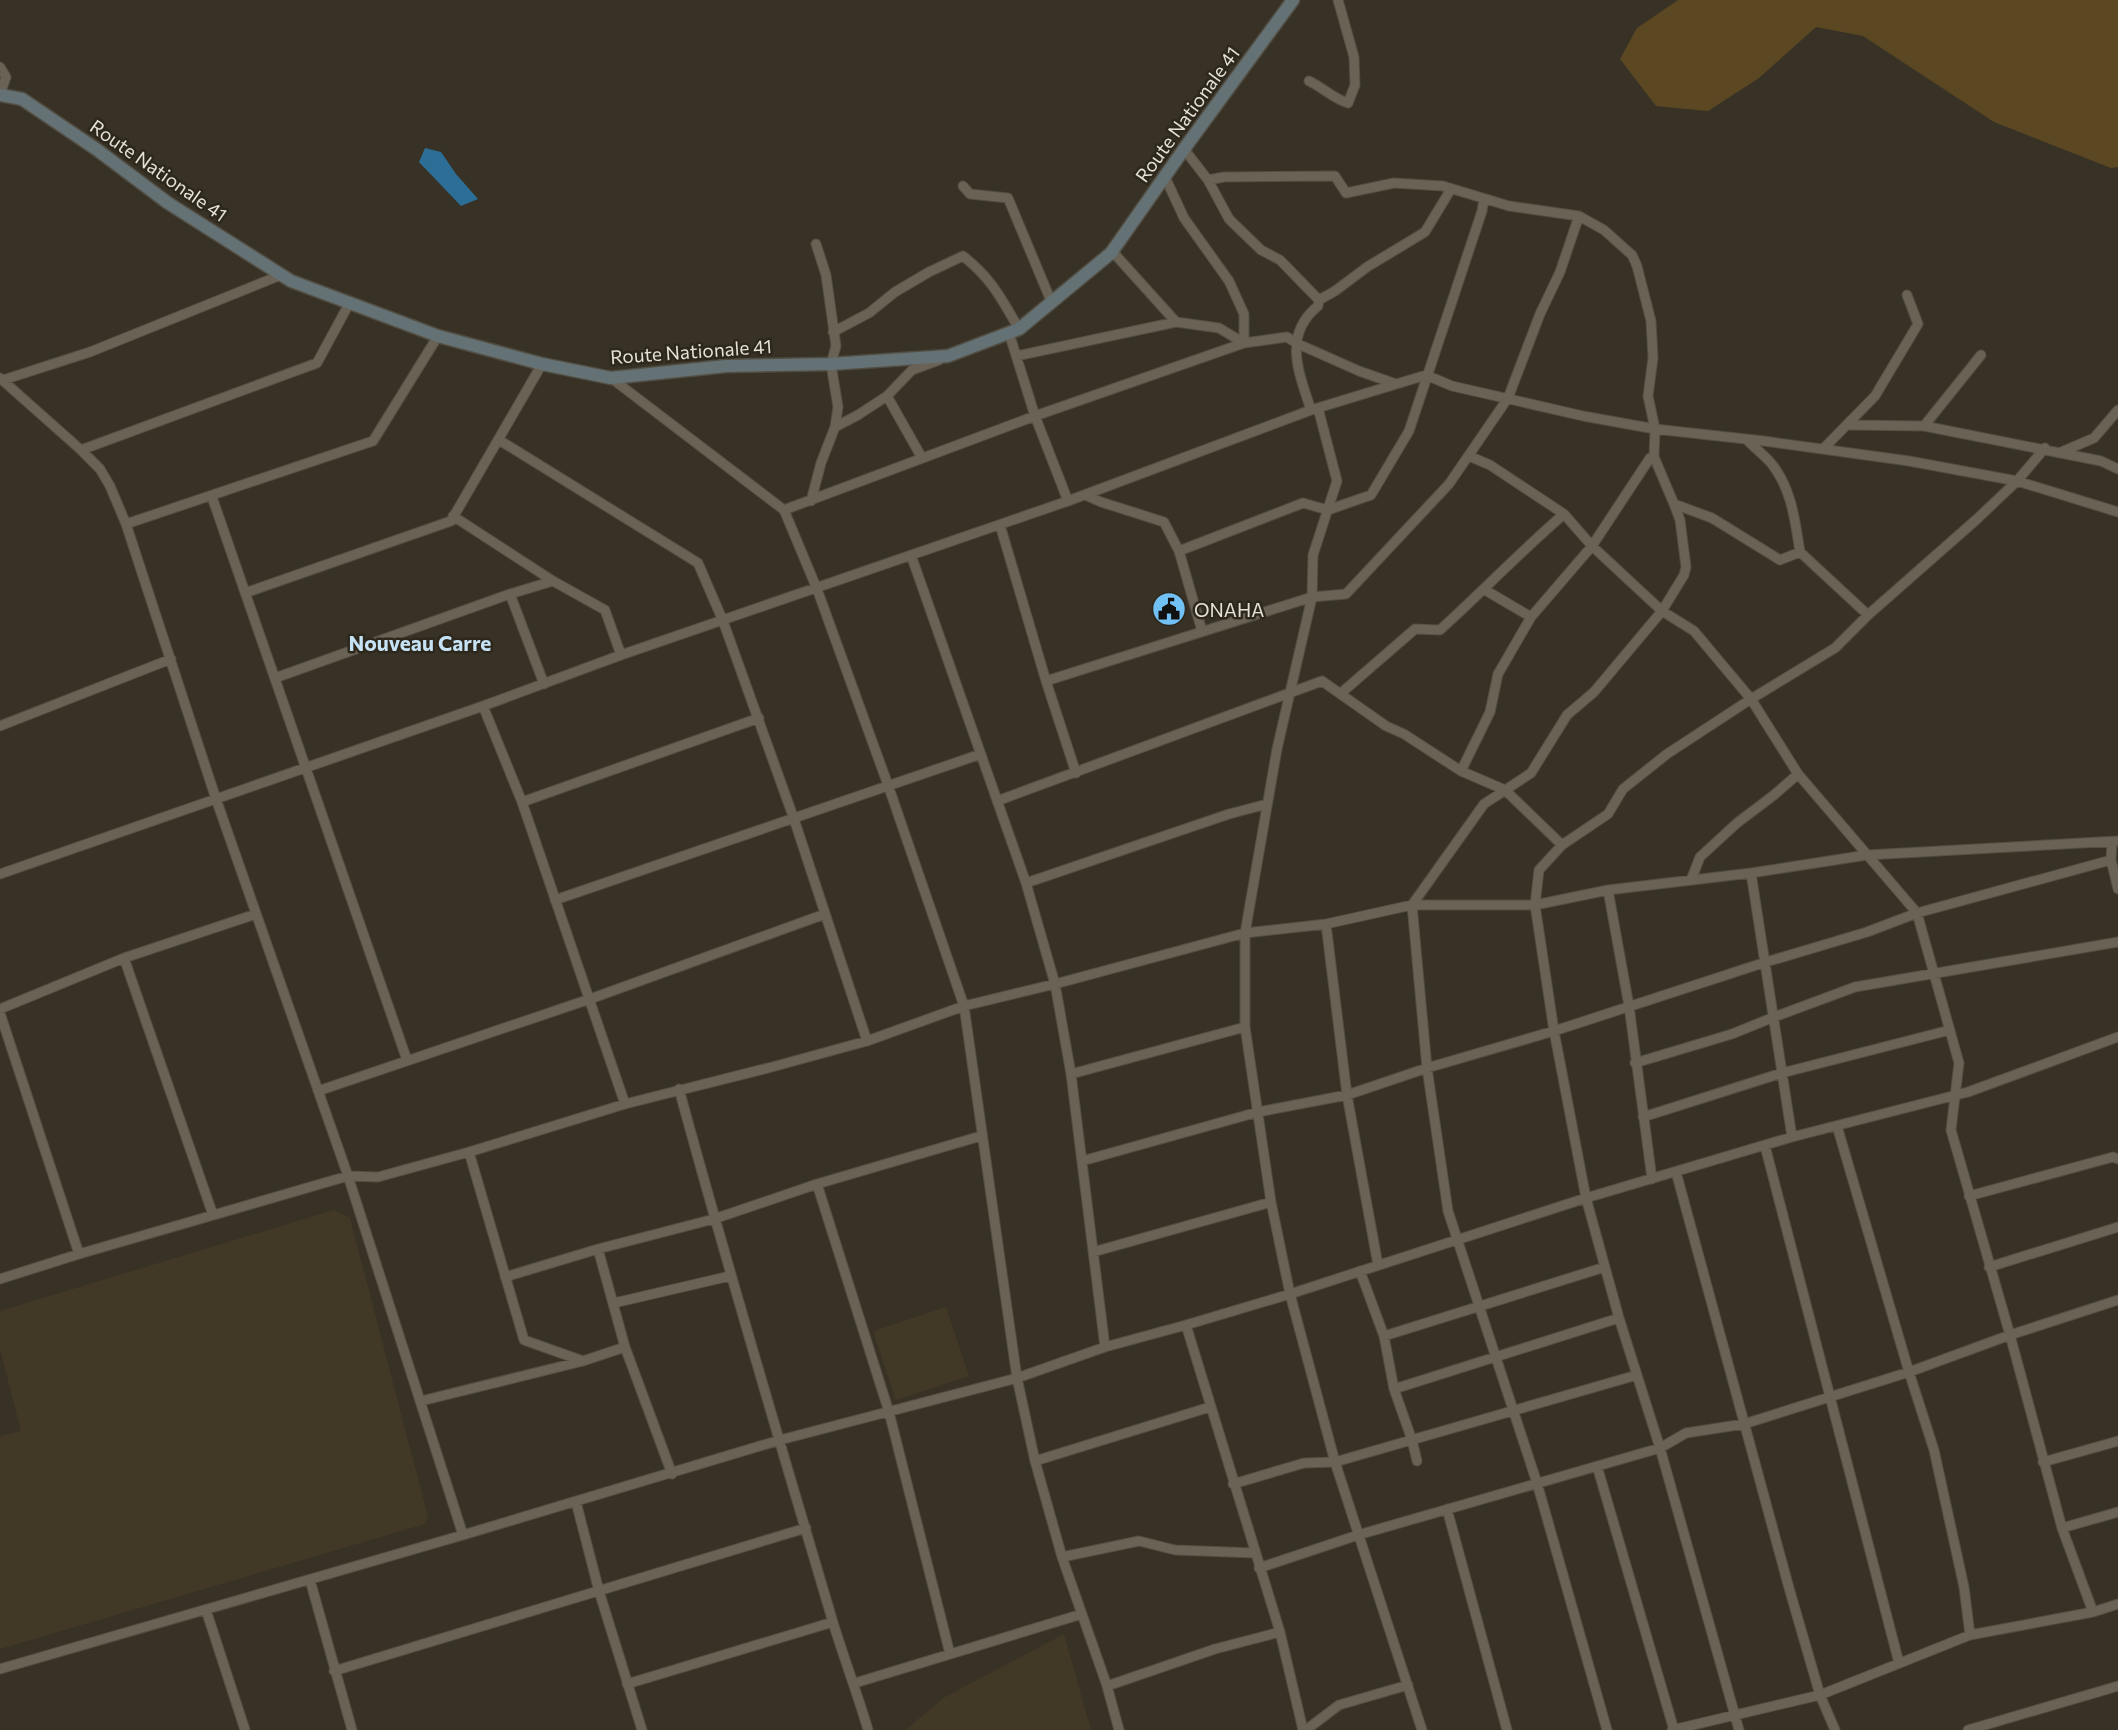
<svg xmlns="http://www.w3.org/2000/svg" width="2118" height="1730" viewBox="0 0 2118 1730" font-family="Commissioner,sans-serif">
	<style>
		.built { fill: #423826 }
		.green { fill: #5b4822 }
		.water { fill: #2c6e96 }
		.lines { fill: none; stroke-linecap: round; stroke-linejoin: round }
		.street-casing { stroke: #534e43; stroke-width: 11 }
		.secondary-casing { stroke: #534e43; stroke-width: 15 }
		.street { stroke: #6a6255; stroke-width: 9 }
		.secondary { stroke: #647275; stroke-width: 12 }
		.labels { text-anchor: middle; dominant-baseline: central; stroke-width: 5; stroke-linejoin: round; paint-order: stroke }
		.street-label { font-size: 19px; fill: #e5e1d9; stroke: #2e281c }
		.poi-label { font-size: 19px; fill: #e5e1d9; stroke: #2e281c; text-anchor: start }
		.neighbourhood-label { font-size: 21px; font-weight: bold; fill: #c6e2f5; stroke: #2e281c }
	</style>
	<rect width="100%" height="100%" fill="#383226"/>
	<path class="built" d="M334 1210 350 1218 428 1517 425 1524 0 1649V1436L21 1431 0 1349V1311Z
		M946 1307 969 1376 896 1400 873 1331Z
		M1064 1634 1091 1730H905L945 1697Z"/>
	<path class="green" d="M1678 0H2118V167L2111 168 1994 122 1863 36 1816 27 1759 78 1708 111 1656 106 1620 59 1637 28Z"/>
	<path class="water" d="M425 148 441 152 456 174 478 199 461 206 419 162Z"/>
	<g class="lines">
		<g class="street-casing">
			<path id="street" d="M0 67 6 77 0 95
				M1309 81C1322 87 1334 99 1348 103L1355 85 1354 57 1338 0
				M1184 149 1208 180 1229 219 1261 250 1280 260 1319 300 1318 306C1282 335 1299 373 1311 410
				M1165 177 1184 218 1229 281 1244 314V343
				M963 186 970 194 1008 198 1051 301
				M1579 216 1604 230 1632 255 1637 266 1651 321 1653 358 1648 396 1655 429 1654 457 1674 504 1712 518 1780 560 1800 552 1868 615
				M1112 251 1176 322
				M1319 300 1335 291 1367 267 1425 232 1451 189
				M833 332 869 313 895 292 929 272 963 256C992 279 1001 298 1019 329
				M1009 333 1035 416 1068 501
				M1016 356 1176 322 1219 328 1244 343
				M0 378 81 450 100 469 110 486 126 524 216 799 348 1176 463 1535 0 1669
				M611 378 784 510 817 589 888 785 964 1006 1017 1378 1035 1461 1062 1557 1107 1686 1119 1730
				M3 380 90 352 281 275
				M887 396 922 458
				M1318 408 1337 481 1313 555 1312 597 1277 749 1245 933V1027L1271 1202 1290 1294 1335 1462 1422 1730
				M1849 425 1924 426 2101 461 2118 469
				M1924 426 1981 355
				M835 427 858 415 887 396 912 370 939 360
				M499 440 698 563 723 621 794 819 867 1041
				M1747 440C1755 448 1764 455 1771 463 1792 489 1795 521 1800 552
				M1823 449 1875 396 1918 324 1907 295
				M81 450 317 363 350 302
				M2059 453 2094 438 2118 410
				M1469 456 1490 465 1564 514 1592 546 1662 611 1694 631 1751 699 1798 774 1917 913 1959 1063 1951 1130 2010 1335 2062 1528 2093 1612
				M1085 495 1101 502 1164 522 1179 551 1202 631
				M212 497 407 1060
				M811 501 821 463 835 427 838 407 831 364 836 346 826 275 816 244
				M784 510 1035 416 1244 343 1287 337 1296 343 1359 371 1396 384
				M453 516 553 581 605 610 621 655
				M126 524 373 441 438 336
				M1000 525 1046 681 1076 773
				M1179 551 1303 503 1328 510 1371 495 1409 431 1482 211 1484 199
				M911 555 1026 883 1055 984 1071 1074 1105 1347
				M1485 590 1531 617
				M245 593 451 521 542 364
				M510 594 544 684
				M275 678 510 594 553 581
				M1046 681 1312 597 1346 594 1449 484 1508 398 1540 314 1560 272 1579 216 1509 206 1443 186 1394 183 1346 193 1335 176 1224 177 1208 180
				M1340 694 1415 629 1440 630C1482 592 1521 551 1564 514
				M483 706 522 802 625 1104
				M0 726 171 659
				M1461 771 1490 712 1498 674 1531 617 1592 546 1650 458 1654 457
				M997 801 1322 681 1386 726 1404 734 1461 771 1505 790 1562 845
				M522 802 759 718
				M2112 842 2111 860 2118 889
				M1751 873 1792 1137
				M0 874 483 706 621 655 1068 501 1311 410 1426 375 1452 386 1583 416 1655 429 1764 441 1909 461 2017 481 2118 512
				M1691 880 1700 857 1737 823 1774 795 1798 774
				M1026 883 1229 814 1267 804
				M1608 890 1629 1006 1652 1179
				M555 900 981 754
				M1326 924 1347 1095 1378 1265
				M124 958 213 1215
				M0 1009 124 958 256 914
				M0 1013 79 1254
				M1635 1063 1732 1034 1774 1017 1855 987 2118 942
				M1071 1074 1245 1027
				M679 1089C727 1266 780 1443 832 1619 843 1656 857 1692 868 1730
				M318 1091 590 999 825 914
				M1643 1117 1782 1073 1950 1030
				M1837 1126 1909 1372 1934 1450 1964 1587 1970 1635
				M1765 1146 1899 1663
				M469 1152 524 1340 583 1361
				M1082 1161 1258 1112 1347 1095 1427 1068 1554 1031 1766 962 1867 932 1917 913 2111 860
				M1676 1172 1789 1588 1820 1695 1835 1730
				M817 1184 889 1412 950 1654
				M1969 1196 2113 1157 2118 1159
				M598 1249 625 1347 672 1474
				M1093 1252 1271 1202
				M1989 1267 2118 1227
				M1360 1271 1384 1336 1394 1389 1412 1440 1417 1461
				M505 1277 598 1249 714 1219 817 1184 981 1136
				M0 1279 79 1254 348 1176 378 1177 469 1152 625 1104 772 1067 867 1041 964 1006 1055 984 1245 933 1326 924 1412 905H1535L1608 890 1751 873 1867 855 2118 841
				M614 1303 730 1276
				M1186 1325 1280 1632 1303 1730
				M1384 1336 1605 1267
				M1394 1389 1619 1318
				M421 1401 583 1361 625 1347
				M1035 1461 1210 1407
				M2043 1462 2118 1441
				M1597 1466 1674 1730
				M1233 1484 1304 1463 1335 1462 1637 1375
				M576 1502 599 1591 642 1730
				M1447 1509 1507 1730
				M2062 1528 2118 1512
				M463 1535 780 1440 1017 1378 1105 1347 1186 1325 1290 1294 1586 1198 1792 1137 1968 1092 2118 1037
				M1062 1557 1139 1541 1175 1550 1255 1553
				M1259 1568 1358 1535 1660 1448 1686 1433 1744 1424 1909 1372 2010 1335 2118 1300
				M310 1580 352 1730
				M206 1610 245 1730
				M334 1671 806 1528
				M855 1683 1082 1614
				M627 1684 833 1622
				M1107 1686 1215 1649 1280 1632
				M1306 1730 1339 1705 1408 1685
				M1607 1730 1537 1483 1448 1211 1427 1068 1412 905 1484 804 1531 773 1567 715 1594 692 1662 611 1684 575 1686 567 1680 520 1674 504
				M1672 1730 1820 1695 1970 1635 2093 1612 2118 1604
				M1739 1730 1660 1448 1619 1318 1586 1198 1554 1031 1535 905 1539 870 1562 845 1608 814 1623 789 1667 754 1751 699 1835 648 1868 615 1977 519 2017 481 2045 448
				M1968 1730 2118 1686"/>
		</g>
		<g class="secondary-casing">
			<path id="secondary" d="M0 95 22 99 96 149 168 203 291 281 438 336 542 364 611 378 726 366 831 364 948 356 1019 329 1111 253 1184 149 1293 0"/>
		</g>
		<use href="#street" class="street"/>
		<use href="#secondary" class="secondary"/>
	</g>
	<defs>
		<g id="civic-disc" transform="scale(1.75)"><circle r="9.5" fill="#72c1f5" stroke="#2e281c"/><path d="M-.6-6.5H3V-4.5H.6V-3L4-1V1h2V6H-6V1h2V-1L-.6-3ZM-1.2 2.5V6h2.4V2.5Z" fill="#111"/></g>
	</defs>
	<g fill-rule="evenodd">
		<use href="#civic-disc" x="1169" y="609"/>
	</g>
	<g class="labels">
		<g class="street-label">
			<text transform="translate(1187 114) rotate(-54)">Route Nationale 41</text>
			<text transform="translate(159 170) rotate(35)">Route Nationale 41</text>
			<text transform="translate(691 351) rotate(-4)">Route Nationale 41</text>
		</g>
		<g class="poi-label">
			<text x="1194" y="609">ONAHA</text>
		</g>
		<g class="neighbourhood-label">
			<text x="420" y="642">Nouveau Carre</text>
		</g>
	</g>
</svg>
